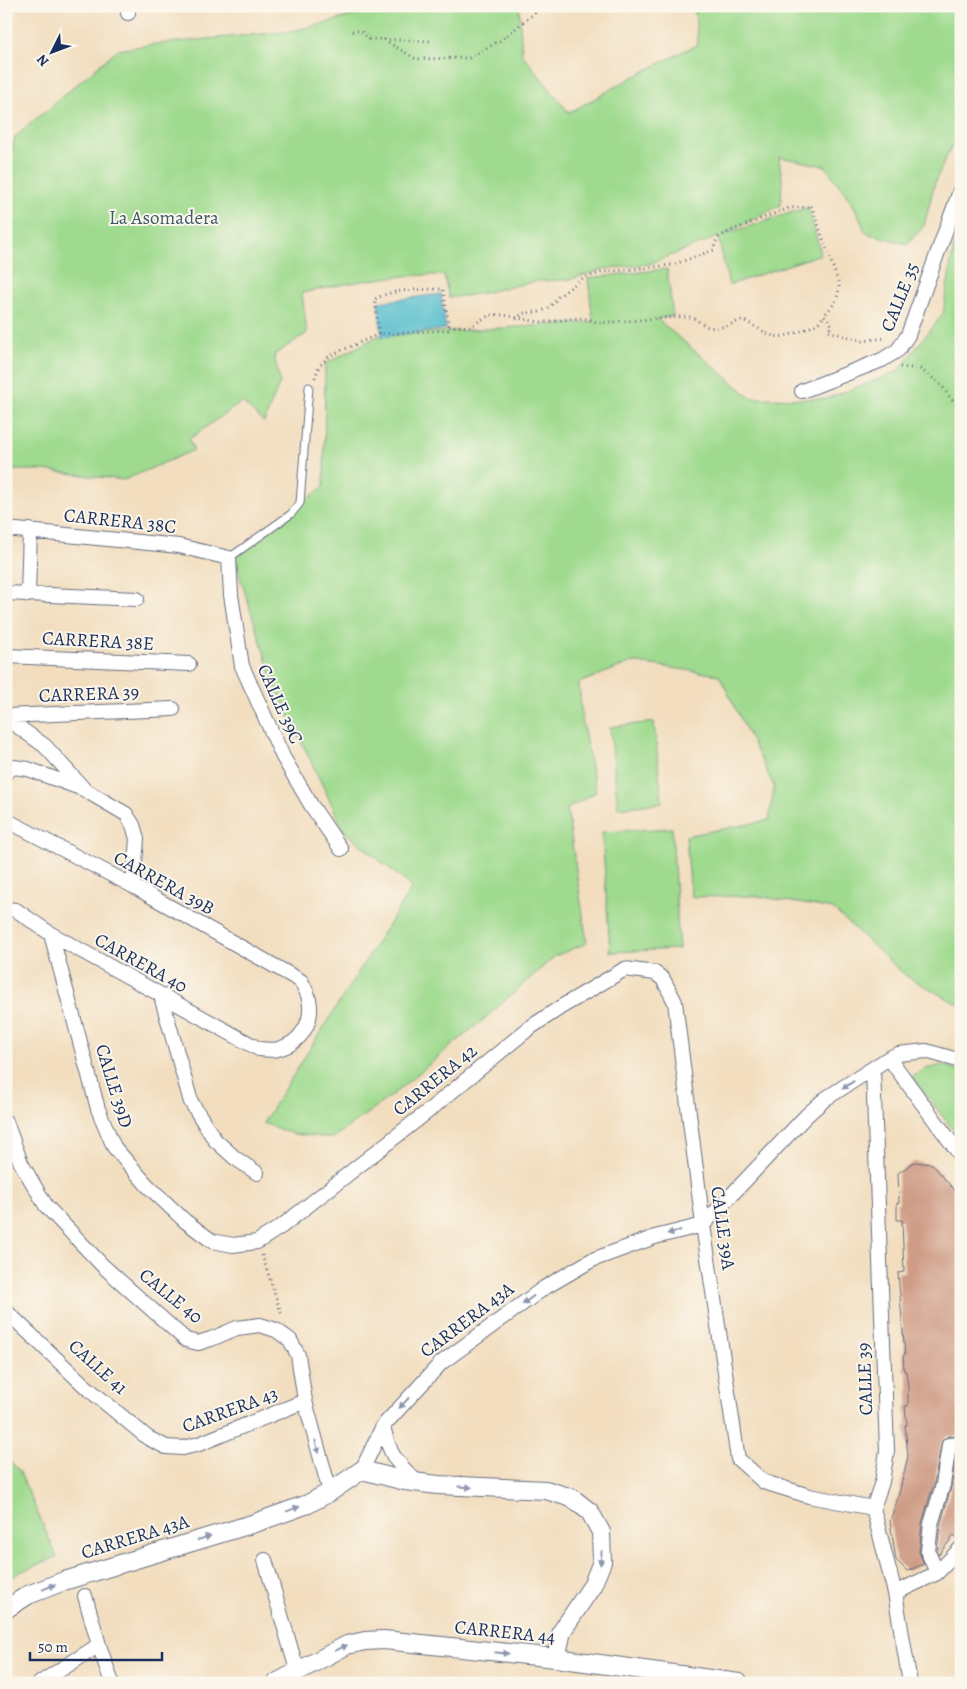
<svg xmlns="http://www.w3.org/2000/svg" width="967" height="1689" viewBox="0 0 967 1689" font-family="Alegreya,serif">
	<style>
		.green { fill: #9fda8e; stroke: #5d8476 }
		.water { fill: #50bbcc; stroke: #367595 }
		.building { fill: #cf9c86 }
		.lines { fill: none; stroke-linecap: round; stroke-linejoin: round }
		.service-casing { stroke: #666c80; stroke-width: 9 }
		.minor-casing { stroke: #666c80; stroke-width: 16 }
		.tertiary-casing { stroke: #666c80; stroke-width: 20 }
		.path { stroke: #666c80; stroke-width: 3; stroke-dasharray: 1 4; stroke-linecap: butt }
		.service { stroke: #fff; stroke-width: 7 }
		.minor { stroke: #fff; stroke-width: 14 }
		.tertiary { stroke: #fff; stroke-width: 18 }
		.oneway { fill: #8d97ae }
		.labels { text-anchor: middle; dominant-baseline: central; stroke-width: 4; stroke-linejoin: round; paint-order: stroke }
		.park-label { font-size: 19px; fill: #3c5a6a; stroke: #fbf7ec }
		.street-label { font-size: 19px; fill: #1b2f5e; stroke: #fbf7ec }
	</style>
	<rect width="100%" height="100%" fill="#fbf7ec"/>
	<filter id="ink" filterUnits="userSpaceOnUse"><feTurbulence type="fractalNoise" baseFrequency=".02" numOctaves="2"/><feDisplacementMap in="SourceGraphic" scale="10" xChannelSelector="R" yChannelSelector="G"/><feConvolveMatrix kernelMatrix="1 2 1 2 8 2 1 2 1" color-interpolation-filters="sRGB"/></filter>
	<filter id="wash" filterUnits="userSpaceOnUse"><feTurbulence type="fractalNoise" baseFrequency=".0096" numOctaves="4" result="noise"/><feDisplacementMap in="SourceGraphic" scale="20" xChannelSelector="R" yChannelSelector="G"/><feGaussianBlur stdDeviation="1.12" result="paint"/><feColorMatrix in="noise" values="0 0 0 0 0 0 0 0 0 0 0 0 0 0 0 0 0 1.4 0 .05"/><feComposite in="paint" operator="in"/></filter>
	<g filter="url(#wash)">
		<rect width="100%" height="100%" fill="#f2debf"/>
		<path class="green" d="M383 6H519L522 54 569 113 631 78 698 44 695 13 692 6H961V142L951 147 935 182 924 226 907 244 866 233 853 204 825 166 779 157 782 180 781 205 723 235 808 207 821 254 729 285 718 237 649 264 604 269 568 280 537 281 478 294 449 298 444 275C395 274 350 282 302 293L307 333 274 355 280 382 264 422 242 402 189 439 194 450 124 480 42 470H6V175L15 137 117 50 155 44 293 31 334 21Z
			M961 225V1006L906 976 833 909 757 896 691 897 686 836 769 820 774 786 719 675 632 662 579 683 582 720 596 792 567 809 587 943 555 956 489 1015 391 1096 333 1138 293 1134 263 1123 412 887 345 832 275 687 234 558 324 486 325 364 378 336 593 322 588 278 667 269 673 316 657 319 751 398 826 399 897 372 943 314 955 238Z
			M654 722 662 803 618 808 610 727Z
			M672 828 679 949 610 952 602 832Z
			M942 1065 961 1071V1140L912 1077 925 1069Z
			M6 1458 19 1470 57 1557 20 1572 6 1581Z"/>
		<path class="water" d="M441 294 446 329 382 337 378 302Z"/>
		<g id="blocks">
			<path class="building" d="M914 1162 932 1164 961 1198V1436H948L942 1441 934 1483 922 1523 919 1552 924 1564 907 1571 896 1560 890 1521 899 1494 908 1456 905 1425H907L905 1406H908V1387L906 1371H904L903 1355H905L898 1273 904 1272 902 1220H897V1203H899L898 1173Z
				M956 1454 961 1456V1539L958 1540 954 1535 939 1555 937 1551 940 1526 951 1487Z"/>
		</g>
	</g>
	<g filter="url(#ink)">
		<use href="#blocks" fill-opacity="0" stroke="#666c80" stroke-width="1"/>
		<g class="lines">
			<g class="service-casing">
				<path id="service" d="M229 558 291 514 300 503 309 387"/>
			</g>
			<g class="minor-casing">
				<path id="minor" d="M128 6V13
					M802 391 882 360 898 350 908 335 961 188
					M6 529 179 546 229 558 231 595 242 666 283 757 311 805 341 849
					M6 593 137 599
					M28 595 30 530
					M6 656 189 664
					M6 716 173 709
					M6 718 45 746 83 788
					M6 772 14 767 28 769 83 789 126 814 133 825 137 839 133 886
					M6 820 133 886 301 981C304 987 308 993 309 999 314 1022 301 1043 278 1049 273 1051 265 1049 259 1049L51 934 16 910 6 909
					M51 934 98 1109 114 1147 147 1185 185 1221 212 1241 233 1245 257 1242 282 1226 427 1112 528 1029 561 1007 625 969 655 973 663 979 675 1002 703 1225 738 1459 764 1482 809 1496 873 1508
					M161 996 191 1102 215 1140 235 1158 257 1173
					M889 1058 961 1156
					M873 1069 887 1451 882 1482 873 1508 895 1593 910 1683
					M6 1122 21 1163 46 1206 103 1266 186 1340 198 1343 211 1339 237 1328 260 1325 276 1330 290 1340 298 1355 305 1401 330 1492
					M6 1311 85 1386 148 1438 166 1447 183 1448 199 1444 305 1401
					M383 1426C390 1456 395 1461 417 1482
					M362 1470 383 1426 441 1363 544 1288 592 1260 655 1237 703 1225 806 1116 825 1099 889 1058 898 1054 926 1051 961 1061
					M265 1560 297 1670
					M937 1573 928 1552 931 1524 943 1485 949 1445 958 1444 961 1447
					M895 1593 937 1573 961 1548
					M85 1596 99 1645 112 1683
					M40 1683 99 1645"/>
			</g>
			<g class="tertiary-casing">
				<path id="tertiary" d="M6 1609 28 1595 64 1581 255 1523 308 1504 330 1492 362 1470 405 1481 438 1485 546 1490 572 1498 590 1512 601 1532 602 1562 592 1586 562 1631 556 1658
					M276 1683 347 1645 365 1641 384 1640 556 1658 739 1683"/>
			</g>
			<path class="path" d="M352 31H361L369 39 431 41
				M384 40 416 59 469 58 501 40 536 12V6
				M516 319 523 313 539 312 549 308 558 297 583 278 604 272 672 265 714 250 715 243 719 237 730 231 789 208 808 207 811 205 839 284C840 296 833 307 824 315
				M449 327C455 326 467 327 471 326 478 323 485 316 492 315 505 313 529 322 545 322 562 322 582 313 597 323L679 317C683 317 687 317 691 317 697 319 702 325 709 327 721 330 732 323 743 320 774 336 771 343 806 329 814 325 821 323 824 315L832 325 828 331 863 341 886 338
				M900 367 920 369 929 375 942 386 951 399 961 406
				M315 378 319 366 331 355 379 334 448 330 449 326 443 289C421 290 395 288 375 299L379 334
				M262 1255 282 1316"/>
			<use href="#service" class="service"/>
			<use href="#minor" class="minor"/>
			<use href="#tertiary" class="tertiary"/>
		</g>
		<defs><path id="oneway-solid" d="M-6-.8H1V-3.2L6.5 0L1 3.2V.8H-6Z" transform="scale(1.25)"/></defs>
		<g class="oneway">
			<use href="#oneway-solid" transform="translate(848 1085) rotate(147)"/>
			<use href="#oneway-solid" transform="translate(674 1232) rotate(165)"/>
			<use href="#oneway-solid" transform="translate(528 1300) rotate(144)"/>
			<use href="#oneway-solid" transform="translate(404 1403) rotate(133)"/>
			<use href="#oneway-solid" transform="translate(317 1447) rotate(75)"/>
			<use href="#oneway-solid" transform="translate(465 1487) rotate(4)"/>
			<use href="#oneway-solid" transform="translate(293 1509) rotate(-20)"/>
			<use href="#oneway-solid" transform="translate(204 1538) rotate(-17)"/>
			<use href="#oneway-solid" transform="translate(601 1558) rotate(95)"/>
			<use href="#oneway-solid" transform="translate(49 1587) rotate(-22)"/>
			<use href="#oneway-solid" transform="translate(341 1648) rotate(-26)"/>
			<use href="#oneway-solid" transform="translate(502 1653) rotate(6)"/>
		</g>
	</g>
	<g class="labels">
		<g class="park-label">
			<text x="164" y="218">La Asomadera</text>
		</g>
		<g class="street-label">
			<text transform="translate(900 297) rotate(-68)">CALLE 35</text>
			<text transform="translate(120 521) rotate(6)">CARRERA 38C</text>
			<text transform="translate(98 641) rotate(3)">CARRERA 38E</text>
			<text transform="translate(89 694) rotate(-2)">CARRERA 39</text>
			<text transform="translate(280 704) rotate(66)">CALLE 39C</text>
			<text transform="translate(164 883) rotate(29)">CARRERA 39B</text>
			<text transform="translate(141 963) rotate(29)">CARRERA 40</text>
			<text transform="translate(435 1080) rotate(-39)">CARRERA 42</text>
			<text transform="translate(114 1086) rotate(73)">CALLE 39D</text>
			<text transform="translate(723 1228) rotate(82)">CALLE 39A</text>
			<text transform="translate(171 1296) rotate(39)">CALLE 40</text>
			<text transform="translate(467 1320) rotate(-37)">CARRERA 43A</text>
			<text transform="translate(98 1367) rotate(42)">CALLE 41</text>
			<text transform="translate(865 1379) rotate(-92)">CALLE 39</text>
			<text transform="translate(230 1410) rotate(-20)">CARRERA 43</text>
			<text transform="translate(135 1537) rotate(-17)">CARRERA 43A</text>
			<text transform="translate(505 1632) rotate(6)">CARRERA 44</text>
		</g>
	</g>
	<rect width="967" height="1689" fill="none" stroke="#fbf7ec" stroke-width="25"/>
	<g transform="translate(52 52) rotate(228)" stroke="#fbf7ec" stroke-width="4" paint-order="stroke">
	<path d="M0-4L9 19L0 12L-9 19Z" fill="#1b2f5e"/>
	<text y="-8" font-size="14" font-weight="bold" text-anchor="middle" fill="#1b2f5e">N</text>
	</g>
	<path d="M30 1652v8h132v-8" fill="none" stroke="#1b2f5e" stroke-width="2.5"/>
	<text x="38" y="1652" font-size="15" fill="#1b2f5e" stroke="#fbf7ec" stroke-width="4" paint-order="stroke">50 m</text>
</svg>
